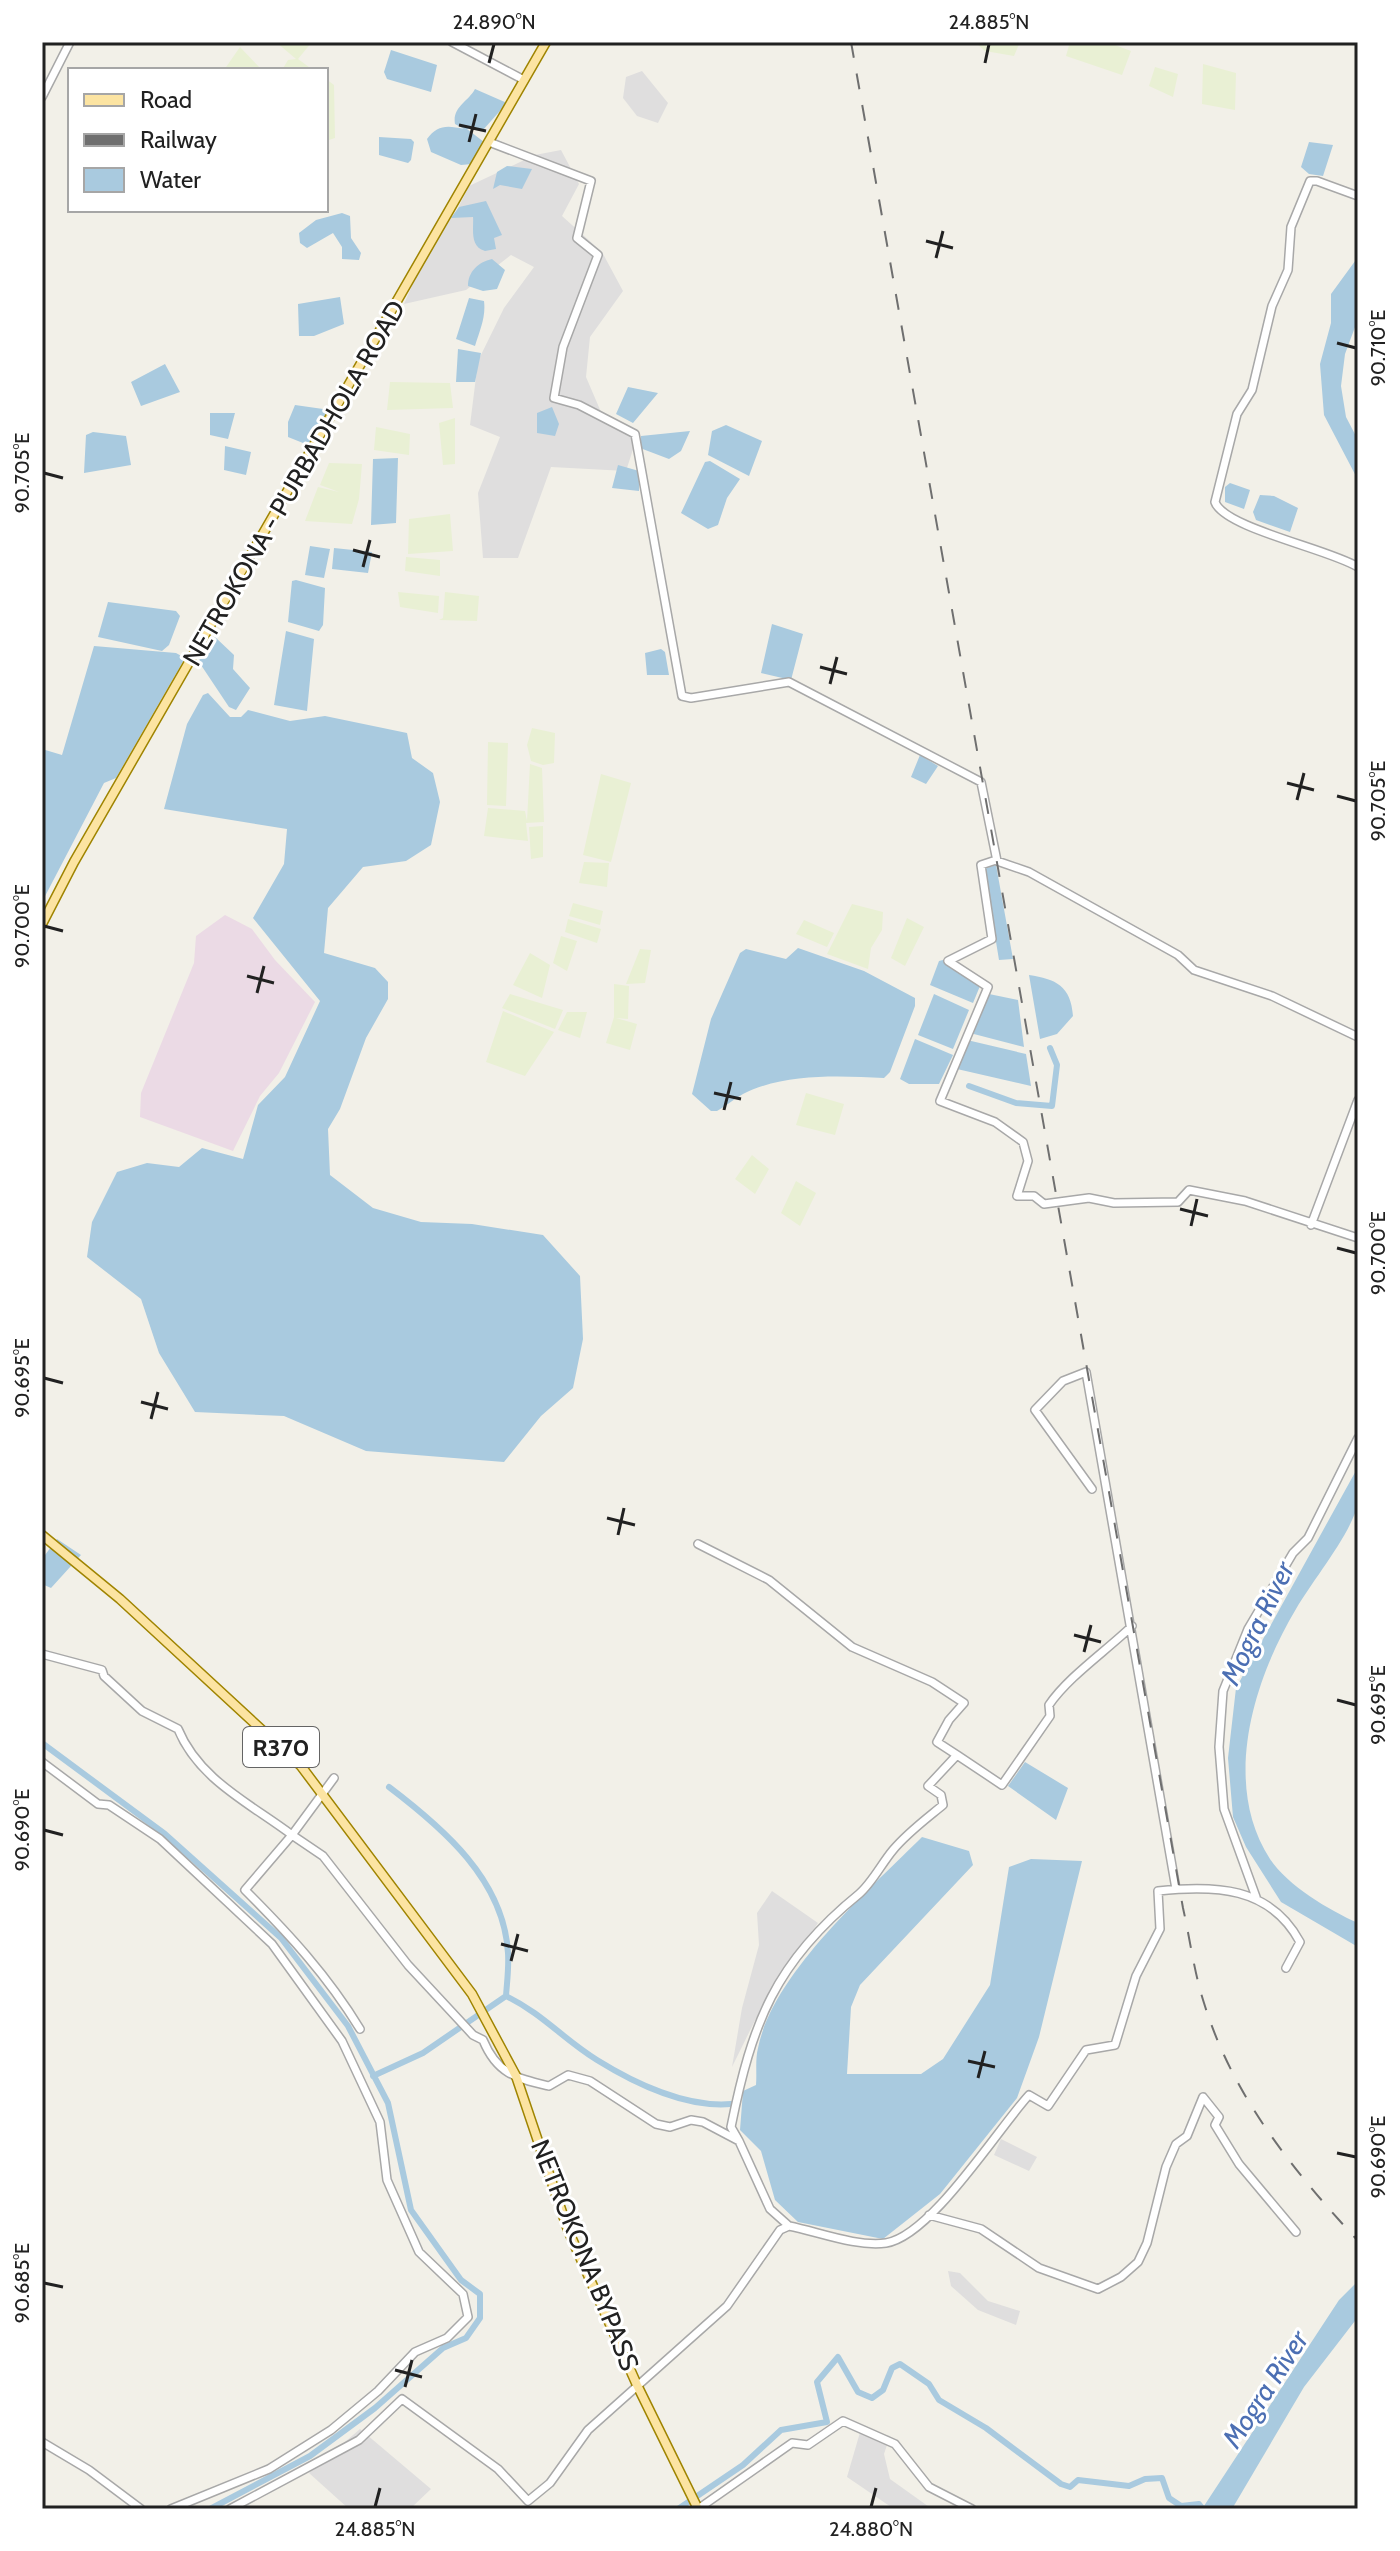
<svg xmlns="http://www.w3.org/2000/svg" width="1400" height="2551" viewBox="0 0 1400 2551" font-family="Cabin,sans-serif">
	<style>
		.residential { fill: #dfdede }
		.industrial { fill: #ebdae5 }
		.farmland { fill: #e9f0d4 }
		.water { fill: #a9cadf }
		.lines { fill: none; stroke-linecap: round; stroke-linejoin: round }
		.canal { stroke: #a9cadf; stroke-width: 6 }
		.minor-casing { stroke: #a8a8a8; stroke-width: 10 }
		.major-casing { stroke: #9f8400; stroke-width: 11 }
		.minor { stroke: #fff; stroke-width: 7 }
		.major { stroke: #fce4a2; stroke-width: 8 }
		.rail { stroke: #6f6f6f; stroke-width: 2; stroke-dasharray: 16 16; stroke-linecap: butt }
		.ticks { fill: none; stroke: #212121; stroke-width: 3 }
		.labels { text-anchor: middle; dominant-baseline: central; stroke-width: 6; stroke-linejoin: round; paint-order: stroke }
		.shield { fill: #fff; stroke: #646464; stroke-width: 2 }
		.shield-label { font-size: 24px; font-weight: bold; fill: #212121 }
		.street-label { font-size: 26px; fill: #212121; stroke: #fff }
		.water-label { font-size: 28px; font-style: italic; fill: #4c6fb3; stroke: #fff }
		.neatline { fill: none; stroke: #212121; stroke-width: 3 }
		.ticks-label { font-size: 20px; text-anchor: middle; fill: #212121 }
	</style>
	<rect width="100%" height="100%" fill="#f2f0e8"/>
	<path class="residential" d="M642 71 668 103 658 123 637 116 623 98 626 77Z
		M561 150 579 184 562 216 602 252 623 291 590 337 586 377 601 412 636 440 626 471 551 467 518 558H483L478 493 500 437 470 425 478 361 504 308 534 267 511 255 466 290 404 304 428 249 457 210 469 186 535 155Z
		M772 1891 818 1923 770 1990 732 2067 742 2008 759 1945 757 1913Z
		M1001 2139 1037 2157 1029 2171 994 2155Z
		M948 2271 960 2273 988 2301 1020 2311 1016 2325 978 2310 951 2286Z
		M360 2429 431 2489 410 2509H349L309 2473Z
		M861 2429 890 2436 884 2454 890 2479 932 2509H894L847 2477Z"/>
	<path class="industrial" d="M225 915 252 929 275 960 315 1002 279 1073 260 1096 233 1151 140 1117 141 1093 194 963 196 936Z"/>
	<path class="farmland" d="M276 42H312L298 59 313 70H282L288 60 296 59Z
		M1020 42 1014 56 985 51 976 43Z
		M1070 42H1107L1131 51 1122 75 1066 56Z
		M240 47 262 70H224Z
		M1203 64 1236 73 1235 110 1202 104Z
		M1155 67 1178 74 1173 97 1149 86Z
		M326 79 334 85 335 138 326 141Z
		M390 382 450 383 453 408 387 410Z
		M455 418V464L443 465 439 423Z
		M376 427 410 434 409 455 374 450Z
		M329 463 362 464 359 499 352 524 305 521 318 487 339 492 320 485Z
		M450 514 453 551 408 554 409 519Z
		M406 557 440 560V576L405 571Z
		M398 592 439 596 438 613 400 607Z
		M445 592 479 596 477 621 439 620 443 618Z
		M532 728 555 733 554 763 543 765 531 761 527 745Z
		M488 742 508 743 506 806 487 805Z
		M530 764 542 768 544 822 526 823 528 841 484 836 488 808 525 811 527 821Z
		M601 774 631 783 611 862 583 855Z
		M543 826V857L531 859 529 827Z
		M584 862 609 863 607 887 579 883Z
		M573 903 603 911 600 925 569 916Z
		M852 904 883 912 882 930 871 948 868 969 827 954Z
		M907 918 924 927 905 966 891 958Z
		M568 919 601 929 597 943 565 932Z
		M804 920 834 933 827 947 796 934Z
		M561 936 577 941 567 971 553 963Z
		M640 949 651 950 645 983 626 984Z
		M530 953 550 965 542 998 513 985Z
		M614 984 629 986 628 1019 616 1018 637 1024 630 1050 606 1043 614 1017Z
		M510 994 563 1010 555 1029 502 1008Z
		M503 1011 554 1032 525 1076 486 1062Z
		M567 1012H587L580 1038 558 1030Z
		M806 1093 844 1104 835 1135 796 1125Z
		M752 1155 769 1169 755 1194 735 1179Z
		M796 1181 816 1193 800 1226 781 1213Z"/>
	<path class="water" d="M391 50 437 65 431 92 387 79 384 72Z
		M475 89 507 103 483 130 467 129 484 142 472 164 461 165 431 152 427 139C437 125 447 125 464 129L455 124C452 107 468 102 475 89Z
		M379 137 411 139 414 142 411 160 408 163 379 155Z
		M1309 142 1333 145 1323 176 1309 174 1301 167Z
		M507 166 532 169 522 189 500 185 493 189 497 172Z
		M486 201 502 235 494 238 496 249 485 251C469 247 474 227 473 217L451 218 459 207Z
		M342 213 350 216 351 238 361 253 359 260 342 259V247L333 233 307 248 300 243 299 233 316 220Z
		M1358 257V319L1345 354 1341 386 1346 417 1358 440V480L1324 415 1320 364 1331 323V294Z
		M492 259 505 270 497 289 483 291 468 286C468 272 478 262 492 259Z
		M340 297 344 324 314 336H299L298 304Z
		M469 298 484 301C486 317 480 330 475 346L456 339Z
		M458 349 481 353 475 382H456Z
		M165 364 180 392 141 406 131 382Z
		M628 387 658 393 633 423 616 414Z
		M295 405 330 410 308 445 288 437V422Z
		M552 407 559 424 555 436 537 433V413Z
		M235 413 228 439 210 435V413Z
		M726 425 762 441 749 476 708 455 712 431Z
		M690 431 681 451 669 459 640 448 641 436Z
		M93 432 126 436 131 465 84 473 86 435Z
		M225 446 251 452 246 475 224 470Z
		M398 458 396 523 371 525 373 459Z
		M710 461 740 479 727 498 718 525 708 529 681 513 705 462Z
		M618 465 639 471V491L612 488Z
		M1230 483 1250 490 1244 509 1225 502V487Z
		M1260 495 1274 496 1298 508 1290 532 1256 520 1253 512Z
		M310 546 330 549 324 578 305 575Z
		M334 548 372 552 368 573 332 569Z
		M296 580 325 588 323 625 319 631 288 622 292 581Z
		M108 602 176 611 180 616 169 645 162 651 98 637Z
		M772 624 803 634 791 680 761 673Z
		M286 631 314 639 307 711 274 705Z
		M215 637 234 655 233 669 250 688 236 710 229 707 199 662 201 653Z
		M94 646 176 653 185 658 116 778 104 783 42 902V749L62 755Z
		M661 649 665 652 669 675H647L645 653Z
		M208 693 230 717H241L248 710 290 721 325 716 407 733 412 758 433 773 440 802 431 845 406 861 363 867 328 908 324 953 375 968 388 982V999L366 1038 340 1109 328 1129 330 1175 373 1208 421 1222 472 1224 543 1235 580 1276 583 1339 573 1388 541 1416 504 1462 366 1451 284 1416 195 1412 159 1353 141 1299 87 1257 92 1222 117 1172 147 1163 179 1167 202 1148 243 1159 258 1105 285 1077 320 1001 253 918 284 864 287 829 164 809 187 724 203 695Z
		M920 755 938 766 926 784 911 777Z
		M996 865 1013 959 999 960 984 869Z
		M798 948 864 971 915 998V1006L890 1072 884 1078C839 1076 784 1073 743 1094 734 1099 726 1106 717 1111H711L692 1094 711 1019 740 953 746 949 786 959Z
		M943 960 980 986 973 1003 930 985 939 961Z
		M1029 975C1056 979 1071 986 1073 1016L1057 1034 1040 1039Z
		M934 994 969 1010 953 1049 918 1035Z
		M989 994 1018 1000 1024 1047 970 1033Z
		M915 1039 953 1055 939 1084H909L900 1079Z
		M967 1040 1026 1054 1031 1086 957 1069Z
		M1358 1467C1358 1478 1360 1492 1358 1503 1352 1533 1312 1581 1296 1609 1254 1679 1221 1783 1270 1859 1288 1886 1329 1910 1358 1923V1947L1281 1902 1246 1847 1233 1817 1228 1758 1236 1688Z
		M57 1539 81 1555 51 1588 42 1584V1559Z
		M1025 1762 1068 1788 1056 1820 1008 1786Z
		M922 1837 969 1851 973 1865 860 1985 851 2007 847 2074H921L943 2059 990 1985 1009 1867 1031 1859 1082 1861 1039 2037 1017 2098 940 2194 883 2239 798 2222 775 2200 761 2151 740 2130 743 2091 756 2085C757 2073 755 2060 758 2048 773 1973 869 1890 922 1837Z
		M1358 2281V2317L1304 2387 1232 2509H1202L1339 2300Z"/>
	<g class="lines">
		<path class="canal" d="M969 1086 1016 1103 1052 1106 1057 1065 1050 1048
			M42 1743 165 1834 281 1938 348 2026 388 2103 411 2210 461 2280 480 2294V2318L466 2338 443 2348 375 2408 310 2456 210 2509
			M389 1787C443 1828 504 1880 508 1953 509 1967 507 1982 506 1996
			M373 2076 423 2053 506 1996C543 2014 563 2039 597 2060 634 2083 686 2108 731 2104
			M678 2509 743 2465 781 2430 827 2422 817 2382 838 2357 858 2392 872 2398 883 2390 892 2368 900 2364 929 2384 939 2400 986 2428 1061 2484 1070 2487 1078 2480 1129 2486 1145 2479 1162 2478 1169 2498 1181 2506 1199 2504 1203 2509"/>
		<g class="minor-casing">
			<path id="minor" d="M452 42 524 80
				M42 97 70 42
				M489 142 591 181 577 238 598 255 563 347 554 398 579 405 635 434 682 696 691 698 789 682 981 782 997 861 1029 872 1178 955 1194 970 1272 996 1358 1037
				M1358 196 1317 181H1310L1291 227 1288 270 1272 306 1252 390 1237 414 1215 502C1224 528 1329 549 1358 567
				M996 860 981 865 992 939 948 961 988 987 940 1101 995 1122 1023 1142 1028 1161 1017 1196H1034L1044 1204 1089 1198 1114 1203 1178 1202 1189 1190 1245 1201 1358 1238
				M1311 1225 1358 1100
				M1092 1489 1035 1410 1063 1381 1086 1372 1176 1889
				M698 1544 769 1580 852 1647 932 1682 964 1703 949 1720 937 1742 957 1755 928 1786 941 1795 943 1805C926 1819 907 1833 893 1850 882 1863 872 1883 859 1894 775 1962 752 2023 731 2127L739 2141
				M42 1654 102 1670 104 1676 142 1711 178 1729C199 1780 251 1804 292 1835L245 1890C289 1934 327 1975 360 2029
				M957 1755 1002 1785 1050 1716 1049 1705C1068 1677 1106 1651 1132 1626
				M42 1762 98 1804 109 1805 160 1839 272 1944 342 2041 380 2122 387 2180 419 2252 463 2294 468 2317 447 2338 415 2352 378 2391 331 2430 269 2469 171 2509
				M334 1778 292 1835 323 1856 408 1965 473 2035 483 2040C497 2074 516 2078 549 2086L568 2075 590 2081 656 2124 670 2127 691 2120 703 2122 739 2141 770 2209 789 2226
				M1256 1897 1224 1809 1219 1747 1223 1691 1248 1629 1293 1553 1308 1538 1358 1438
				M929 2215 981 2229 1039 2268 1098 2289 1121 2277 1138 2262 1147 2243 1166 2167 1176 2144 1187 2136 1203 2097 1219 2117 1215 2125 1239 2164 1296 2232
				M42 2442 89 2470 141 2509
				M230 2509 359 2440 402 2399 498 2469 528 2501 550 2483 588 2430 727 2306 780 2230 789 2226C819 2232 856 2247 886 2243 931 2236 997 2130 1029 2095L1048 2106 1086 2050 1115 2045 1136 1976 1160 1929 1158 1891C1214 1885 1270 1886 1300 1942L1286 1968
				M698 2509 792 2443 808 2445 843 2421 895 2444 929 2487 972 2509"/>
		</g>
		<g class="major-casing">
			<path id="major" d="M42 924 74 862 546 42
				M42 1535 120 1599 301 1766 472 1994 516 2076 568 2230 637 2385 698 2509"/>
		</g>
		<use href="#minor" class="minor"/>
		<use href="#major" class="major"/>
		<path class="rail" d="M851 42 1183 1908C1190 1939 1194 1972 1204 2003 1233 2097 1293 2170 1358 2241"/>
	</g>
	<path class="ticks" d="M489 63 494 44M985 63 989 44M459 125 486 131M469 142 476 114M926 241 953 248M936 258 943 231M1337 343 1356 348M44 473 63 478M353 550 380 557M363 567 370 540M820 667 847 674M830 684 837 657M1287 783 1314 790M1337 796 1356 801M1297 800 1304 773M44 926 63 931M247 976 274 983M257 993 264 966M714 1093 741 1099M724 1110 731 1082M1180 1209 1208 1216M1191 1226 1197 1199M1337 1248 1356 1253M44 1378 63 1383M141 1402 168 1409M151 1419 158 1392M607 1518 635 1525M618 1535 624 1508M1074 1635 1101 1642M1084 1652 1091 1625M1337 1700 1356 1705M44 1830 63 1835M501 1944 528 1951M511 1961 518 1934M968 2061 995 2067M978 2078 985 2051M1337 2153 1356 2157M44 2283 63 2287M395 2370 422 2377M405 2387 412 2360M375 2507 380 2488M871 2507 876 2488"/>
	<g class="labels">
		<rect class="shield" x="243" y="1727" width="76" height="40" rx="6"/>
		<g class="shield-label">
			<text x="281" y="1747">R370</text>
		</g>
		<g class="street-label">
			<text transform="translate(294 483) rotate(-60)">NETROKONA - PURBADHOLA ROAD</text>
			<text transform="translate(585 2255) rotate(68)">NETROKONA BYPASS</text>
		</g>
		<g class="water-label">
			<text transform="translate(1257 1623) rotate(-64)">Mogra River</text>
			<text transform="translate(1265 2389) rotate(-57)">Mogra River</text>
		</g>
	</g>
	<rect width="1400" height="2551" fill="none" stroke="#ffffff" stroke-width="88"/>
	<rect x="68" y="68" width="260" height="144" fill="#ffffff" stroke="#a6a6a6" stroke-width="2"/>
	<rect x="84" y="94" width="40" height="12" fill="#fce4a2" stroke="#a6a6a6" stroke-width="2"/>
	<text x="140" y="108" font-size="24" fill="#212121">Road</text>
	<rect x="84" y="134" width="40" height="12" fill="#6f6f6f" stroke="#a6a6a6" stroke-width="2"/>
	<text x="140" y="148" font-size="24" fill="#212121">Railway</text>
	<rect x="84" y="168" width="40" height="24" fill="#a9cadf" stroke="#a6a6a6" stroke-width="2"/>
	<text x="140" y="188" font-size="24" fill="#212121">Water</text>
	<rect x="44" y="44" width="1312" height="2463" class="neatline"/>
	<g class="ticks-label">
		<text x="494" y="29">24.890°N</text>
		<text x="989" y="29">24.885°N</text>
		<text transform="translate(1378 348) rotate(-90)" y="7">90.710°E</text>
		<text transform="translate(22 473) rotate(-90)" y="7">90.705°E</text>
		<text transform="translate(1378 801) rotate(-90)" y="7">90.705°E</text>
		<text transform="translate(22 926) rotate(-90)" y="7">90.700°E</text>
		<text transform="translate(1378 1253) rotate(-90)" y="7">90.700°E</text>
		<text transform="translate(22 1378) rotate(-90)" y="7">90.695°E</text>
		<text transform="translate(1378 1705) rotate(-90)" y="7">90.695°E</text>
		<text transform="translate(22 1830) rotate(-90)" y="7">90.690°E</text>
		<text transform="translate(1378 2157) rotate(-90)" y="7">90.690°E</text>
		<text transform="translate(22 2283) rotate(-90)" y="7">90.685°E</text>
		<text x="375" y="2536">24.885°N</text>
		<text x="871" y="2536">24.880°N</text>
	</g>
</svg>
